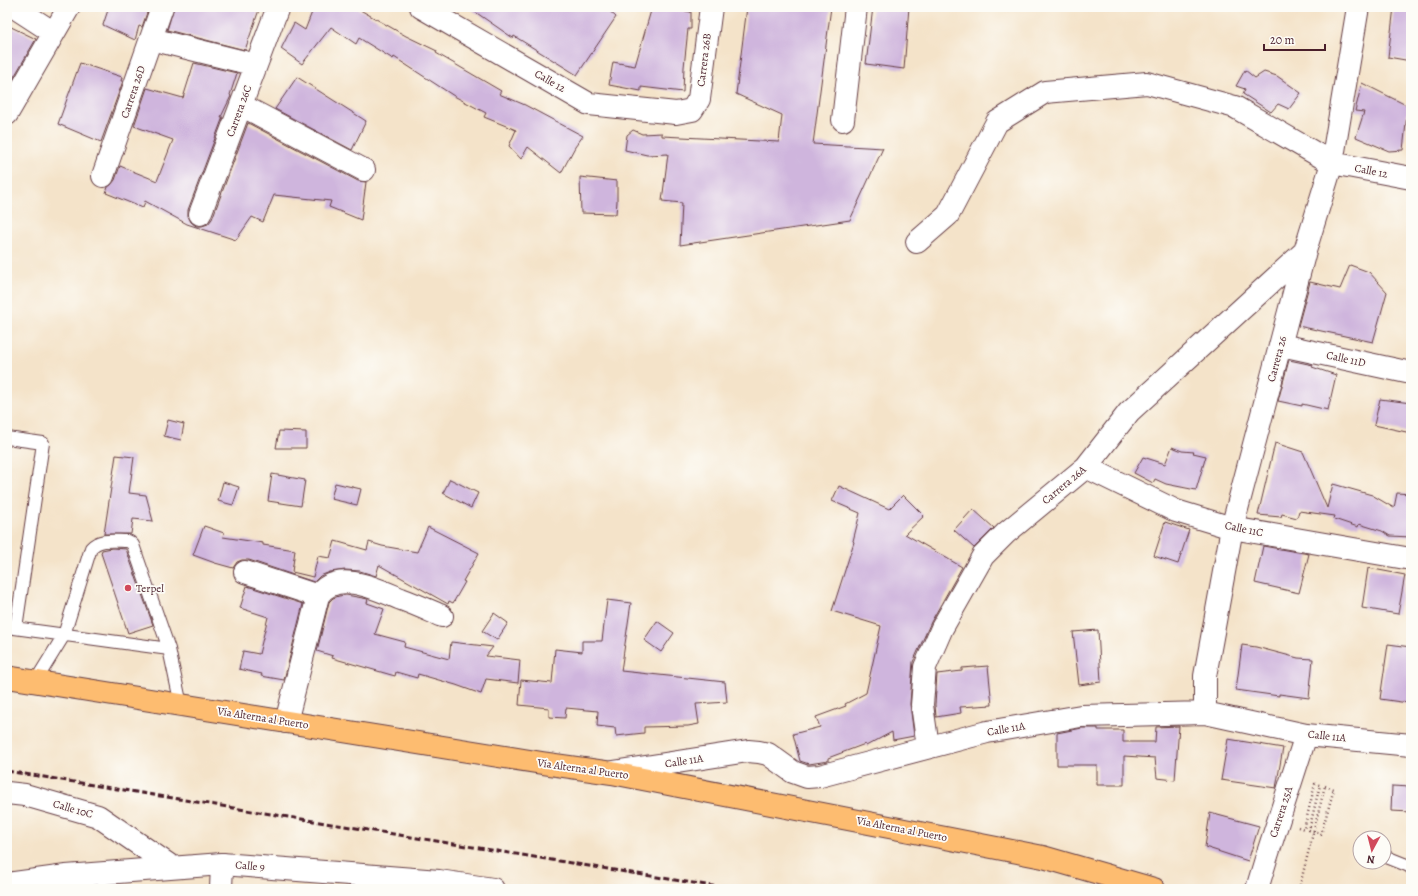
<svg xmlns="http://www.w3.org/2000/svg" width="1418" height="896" viewBox="0 0 1418 896" font-family="Alegreya,serif">
	<style>
		.building { fill: #cfb5dd }
		.lines { fill: none; stroke-linecap: round; stroke-linejoin: round }
		.service-casing { stroke: #643c43; stroke-width: 14 }
		.minor-casing { stroke: #643c43; stroke-width: 24 }
		.tertiary-casing { stroke: #643c43; stroke-width: 24 }
		.primary-casing { stroke: #643c43; stroke-width: 24 }
		.path { stroke: #643c43; stroke-width: 2.5; stroke-dasharray: 1 3; stroke-linecap: butt }
		.service { stroke: #fff; stroke-width: 12 }
		.minor { stroke: #fff; stroke-width: 22 }
		.tertiary { stroke: #fff; stroke-width: 22 }
		.primary { stroke: #fdbc70; stroke-width: 22 }
		.rail { stroke: #4a1f2b; stroke-width: 3; stroke-dasharray: 6 3; stroke-linecap: butt }
		.path-bridge { stroke: #643c43; stroke-width: 2.5; stroke-dasharray: 1 3; stroke-linecap: butt }
		.poi-dot { fill: #d1495b; stroke: #fdfcf7; stroke-width: 1.5 }
		.labels { text-anchor: middle; dominant-baseline: central; stroke-width: 3.5; stroke-linejoin: round; paint-order: stroke }
		.street-label { font-size: 11px; fill: #4a1f2b; stroke: #fdfcf7 }
		.poi-label { font-size: 11px; fill: #4a1f2b; stroke: #fdfcf7; text-anchor: start }
	</style>
	<rect width="100%" height="100%" fill="#fdfcf7"/>
	<filter id="ink" filterUnits="userSpaceOnUse"><feTurbulence type="fractalNoise" baseFrequency=".025" numOctaves="2"/><feDisplacementMap in="SourceGraphic" scale="8" xChannelSelector="R" yChannelSelector="G"/><feConvolveMatrix kernelMatrix="1 2 1 2 8 2 1 2 1" color-interpolation-filters="sRGB"/></filter>
	<filter id="wash" filterUnits="userSpaceOnUse"><feTurbulence type="fractalNoise" baseFrequency=".012" numOctaves="4" result="noise"/><feDisplacementMap in="SourceGraphic" scale="16" xChannelSelector="R" yChannelSelector="G"/><feGaussianBlur stdDeviation="0.9" result="paint"/><feColorMatrix in="noise" values="0 0 0 0 0 0 0 0 0 0 0 0 0 0 0 0 0 1.4 0 .05"/><feComposite in="paint" operator="in"/></filter>
	<g filter="url(#wash)">
		<rect width="100%" height="100%" fill="#f4e3c9"/>
		<g id="blocks">
			<path class="building" d="M109 7H149L142 27 139 26 135 40 103 25Z
				M174 7H260L245 50 167 30Z
				M314 7H355L406 36 437 51 436 53 501 91 499 94 525 105 583 136 575 147 561 173 528 147 521 159 509 146 516 130 484 117 486 113 454 96 394 57 393 59 359 38 356 44 331 27 302 64 281 49 294 23 305 30Z
				M468 7H605L616 17 577 75 514 36 513 38Z
				M652 7H661L691 12V29H688L684 67 683 92 641 87V91L609 85 613 62 635 66Z
				M747 7H831L813 144 883 148 850 220 680 245 682 203 662 201 668 154 647 155 625 150 627 135 633 130 642 134 662 133V136L779 142 782 115 736 94Z
				M873 7H909L904 69 866 64Z
				M1394 7H1411V61L1388 57Z
				M7 25 36 39 7 89Z
				M80 63 122 77 121 81H123L101 142 58 124Z
				M194 63 237 73 230 95 231 96 221 117H223L188 210V216L191 222 196 226H202L208 224 212 219 248 123 358 181 366 182 361 220 329 207 331 201 274 195 263 222 252 217 236 240 187 224 145 201 143 208 106 193 108 187 111 185 115 180 120 166 157 181 173 140 134 126 147 88 183 98Z
				M1245 70 1255 78 1264 72 1277 76 1301 93 1289 109 1278 104 1271 112 1243 94 1245 89 1236 86Z
				M297 77 366 121 352 150 275 109Z
				M1362 83 1408 106 1403 150 1389 151 1356 137 1364 112 1355 111Z
				M580 177 617 181V201L616 214 581 213Z
				M1350 265 1369 272 1387 292 1373 342 1298 326 1310 282 1340 289Z
				M1289 360 1313 365 1312 367 1336 375 1328 410 1302 404V406L1278 401Z
				M1380 399 1411 403V433L1374 425Z
				M168 420 184 424 181 440 164 436Z
				M279 431 306 432V448H276Z
				M1275 443 1303 452 1327 508 1333 484 1372 495 1394 508 1397 493 1411 494V537L1390 536 1382 531 1359 524 1358 527 1334 519 1335 516 1299 511 1297 518 1282 514 1281 517 1258 515Z
				M1172 447 1182 451 1194 452 1193 453 1206 456 1196 490 1166 484 1155 479 1153 483 1134 473 1143 457 1165 464Z
				M116 455 134 457 129 493 146 495 153 521 133 519 131 534H104Z
				M272 474 305 480 301 506 268 501Z
				M450 479 478 493 471 508 443 493Z
				M223 482 239 487 233 505 218 501Z
				M335 483 361 489 357 505 331 499Z
				M839 486 889 509 903 495 924 516 905 534 962 567 931 622 913 662 910 704 914 736 893 740 892 732 866 746 865 744 828 758V761L809 764 800 761 793 734 820 727 816 717 846 706 845 704 866 693 881 626 832 611 854 542 853 541 860 513 832 501Z
				M973 509 994 528 974 548 954 530Z
				M1165 522 1189 530 1178 564 1154 556Z
				M204 526 224 533 223 537 263 543V545L295 550 292 572 313 577 318 556 330 558 335 541 367 550 369 542 382 546 417 552 428 527 479 553 463 581 465 582 453 603 449 601 448 604 379 565 376 576 360 571 345 570 330 572 320 576 314 582 249 560H242L237 562 233 568 215 563 193 555Z
				M1263 546 1309 554 1299 593 1255 583Z
				M112 548 126 549 153 625 128 633 101 553 102 550Z
				M1368 568 1405 575 1398 614 1362 608Z
				M247 586 303 604 284 680 261 676 262 674 239 669 243 651 259 654 268 617 240 608Z
				M346 595 368 599 367 603 384 609 375 634 405 642 404 647 449 659 451 642 493 647 486 656 520 660 518 683 486 679 481 694 456 685 418 674 417 678 396 672 395 676 332 658 333 656 317 651 329 602 333 598 339 596Z
				M607 600 631 603 621 671 725 682 727 702 696 704 699 724 688 726 644 727V733L616 736 615 728 597 726 598 711 566 708 565 718 549 717V708L519 705 521 680 552 683 555 649 582 652V641H602Z
				M494 613 508 623 497 640 482 631Z
				M657 621 674 633 661 652 644 640Z
				M1098 630 1101 682 1079 685 1073 632Z
				M1388 644 1411 647V685L1408 703 1380 699Z
				M1242 645 1256 647 1298 658 1313 659 1309 698 1279 694V696L1236 690Z
				M988 666 992 705 960 707 961 713 936 717 935 705 937 674 962 671V668Z
				M1179 726 1175 780 1157 778 1155 758 1124 756V785H1097V765H1057V733L1082 728H1098V730H1123V742H1155L1156 727Z
				M1228 739 1283 748 1276 788 1221 780Z
				M1392 786 1411 787V812L1391 811Z
				M1210 813 1259 826 1248 861 1205 847Z"/>
		</g>
	</g>
	<g filter="url(#ink)">
		<use href="#blocks" fill-opacity="0" stroke="#643c43" stroke-width="1"/>
		<g class="lines">
			<g class="service-casing">
				<path id="service" d="M7 438 43 443 16 628
					M7 627 169 649 181 705
					M35 682 64 635 91 548C100 538 114 541 127 541L130 542 133 545 169 649
					M1384 856 1409 866 1411 868"/>
			</g>
			<g class="minor-casing">
				<path id="minor" d="M14 7 54 33
					M421 7 589 104 676 113 692 110 699 99 711 7
					M151 39 256 65
					M241 105 364 170
					M7 114 69 7
					M843 120 856 7
					M103 176 162 7
					M200 214 278 7
					M917 242 948 215 997 122 1045 92 1147 83 1235 107 1332 163 1411 178
					M1281 345 1411 373
					M1086 467 1176 511 1232 528 1411 559
					M245 572 318 596
					M1205 713V676L1232 528 1305 251 1332 163 1358 7
					M286 722 318 596C336 568 379 590 401 599 415 604 428 610 442 616
					M928 747 922 705 925 667 942 628 983 556 1006 533 1086 467 1129 412 1305 251
					M613 772 748 751 759 752 768 754 793 772 807 777 820 776 987 732 1081 716 1205 713 1306 735
					M7 793 25 795 98 816 172 867
					M221 889 222 864"/>
			</g>
			<g class="tertiary-casing">
				<path id="tertiary" d="M7 884 66 876 222 864 439 881 493 889
					M1257 889 1266 859 1306 735 1411 745"/>
			</g>
			<g class="primary-casing">
				<path id="primary" d="M7 677 542 763 612 773 1043 857 1154 889"/>
			</g>
			<path class="path" d="M1298 827 1304 829 1315 784 1320 785 1309 830 1321 834 1334 789 1325 786"/>
			<use href="#service" class="service"/>
			<use href="#minor" class="minor"/>
			<use href="#tertiary" class="tertiary"/>
			<use href="#primary" class="primary"/>
			<path class="rail" d="M7 771 730 889"/>
			<path class="path-bridge" d="M1299 889 1325 786"/>
		</g>
	</g>
	<circle class="poi-dot" cx="128" cy="588" r="4"/>
	<g class="labels">
		<g class="street-label">
			<text transform="translate(704 60) rotate(-83)">Carrera 26B</text>
			<text transform="translate(550 81) rotate(30)">Calle 12</text>
			<text transform="translate(133 92) rotate(-71)">Carrera 26D</text>
			<text transform="translate(239 111) rotate(-70)">Carrera 26C</text>
			<text transform="translate(1371 171) rotate(11)">Calle 12</text>
			<text transform="translate(1277 359) rotate(-75)">Carrera 26</text>
			<text transform="translate(1346 359) rotate(12)">Calle 11D</text>
			<text transform="translate(1064 485) rotate(-40)">Carrera 26A</text>
			<text transform="translate(1244 529) rotate(12)">Calle 11C</text>
			<text transform="translate(263 718) rotate(9)">Vía Alterna al Puerto</text>
			<text transform="translate(1006 729) rotate(-10)">Calle 11A</text>
			<text transform="translate(1327 736) rotate(6)">Calle 11A</text>
			<text transform="translate(684 761) rotate(-9)">Calle 11A</text>
			<text transform="translate(583 769) rotate(8)">Vía Alterna al Puerto</text>
			<text transform="translate(73 809) rotate(16)">Calle 10C</text>
			<text transform="translate(1281 812) rotate(-72)">Carrera 25A</text>
			<text transform="translate(902 829) rotate(11)">Vía Alterna al Puerto</text>
			<text transform="translate(250 866) rotate(5)">Calle 9</text>
		</g>
		<g class="poi-label">
			<text x="136" y="588">Terpel</text>
		</g>
	</g>
	<rect width="1418" height="896" fill="none" stroke="#fdfcf7" stroke-width="24"/>
	<g transform="translate(1372 850) rotate(187)"><circle r="19" fill="#fdfcf7" stroke="#b5a4a5"/>
	<path d="M0-3L7 15L0 10L-7 15Z" fill="#d1495b"/>
	<text y="-6" font-size="11" font-weight="bold" text-anchor="middle" fill="#4a1f2b">N</text>
	</g>
	<path d="M1264 44v6h61v-6" fill="none" stroke="#4a1f2b" stroke-width="2"/>
	<text x="1270" y="44" font-size="12" fill="#4a1f2b" stroke="#fdfcf7" stroke-width="3" paint-order="stroke">20 m</text>
</svg>
